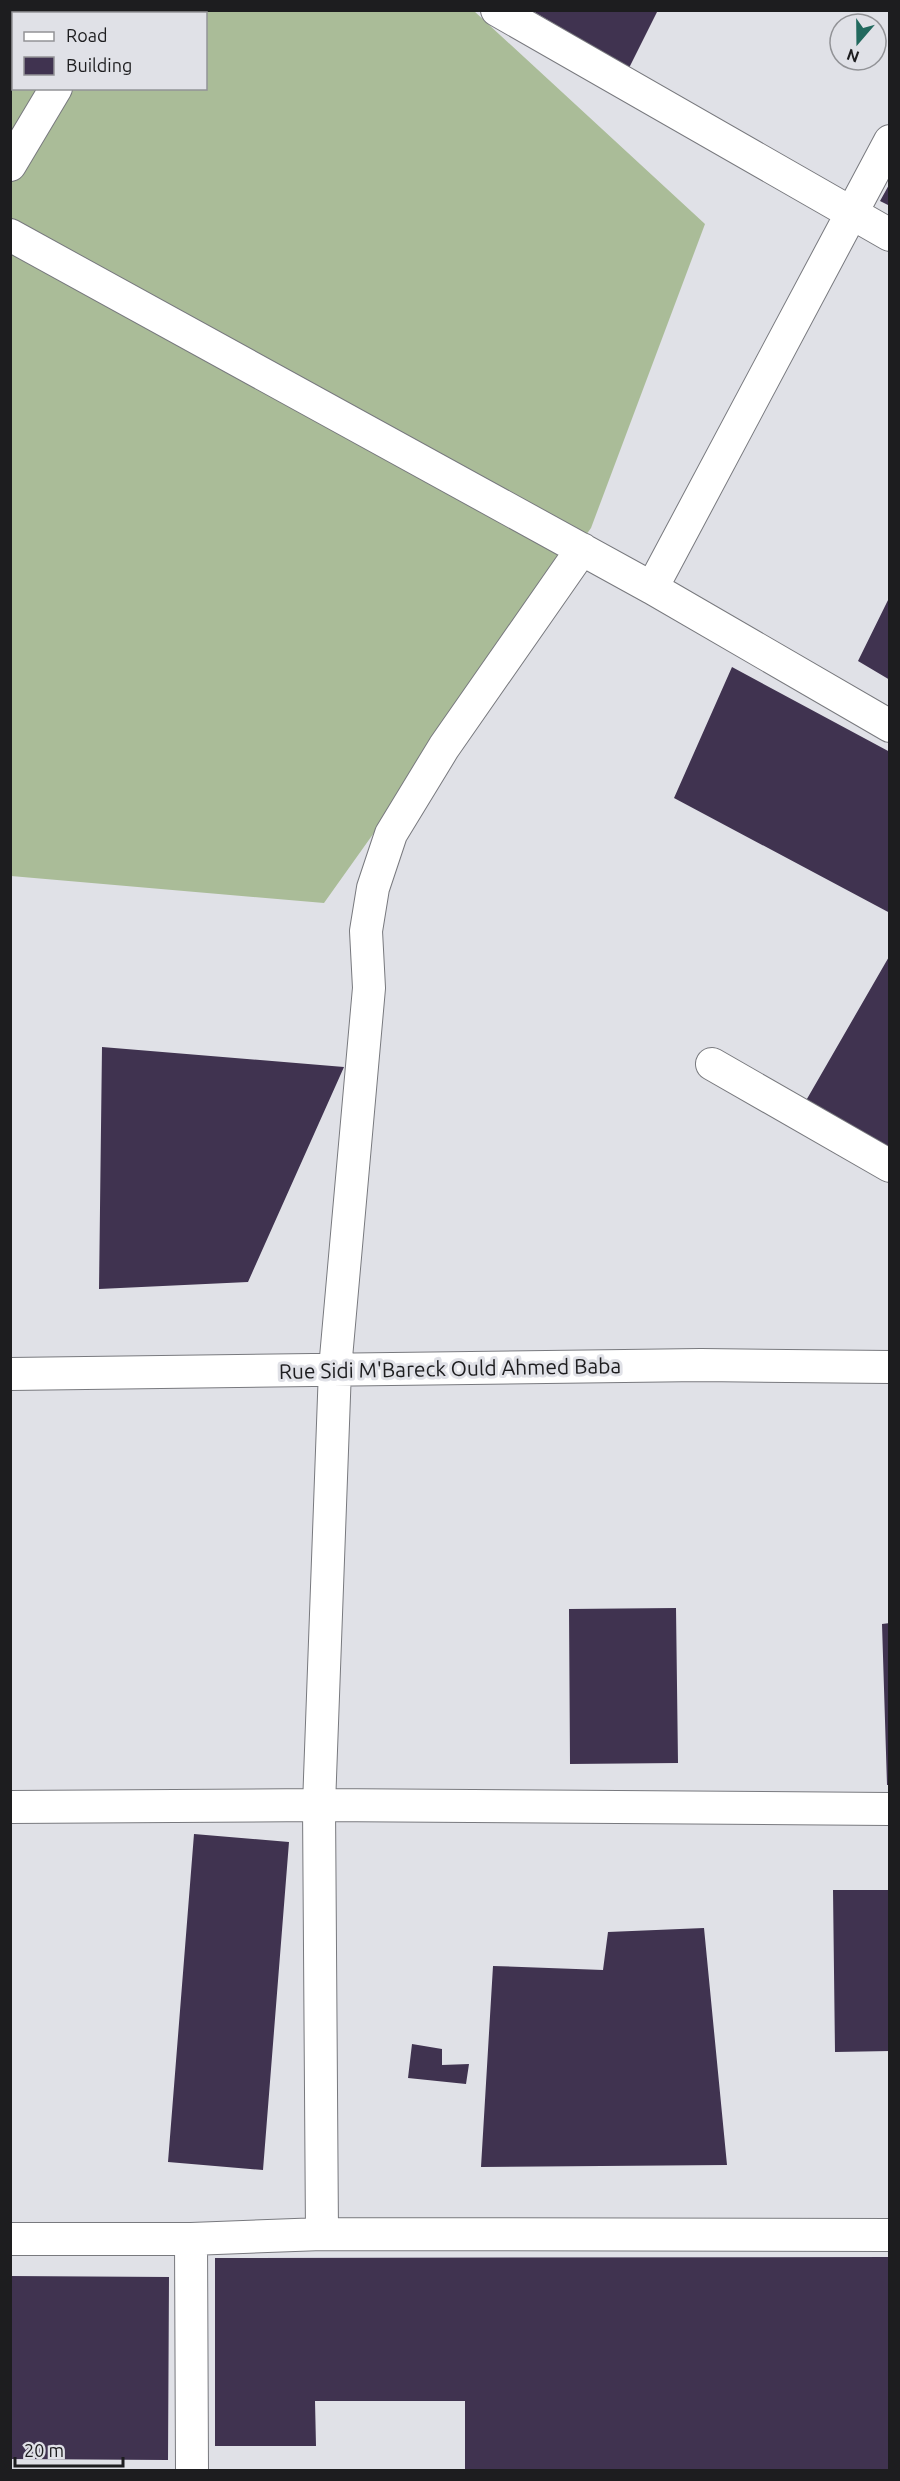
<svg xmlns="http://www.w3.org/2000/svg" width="900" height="2481" viewBox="0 0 900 2481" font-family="Ubuntu,sans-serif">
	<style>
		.forest { fill: #aabc98; fill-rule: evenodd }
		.building { fill: #403350 }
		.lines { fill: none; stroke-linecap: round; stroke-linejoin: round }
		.minor-casing { stroke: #78797e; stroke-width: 34 }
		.minor { stroke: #fff; stroke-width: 32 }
		.labels { text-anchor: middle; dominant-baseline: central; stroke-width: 6; stroke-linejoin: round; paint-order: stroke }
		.street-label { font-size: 21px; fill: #1d1d1f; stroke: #e0e1e7 }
	</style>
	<rect width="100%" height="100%" fill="#e0e1e7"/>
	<path class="forest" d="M10 11H474L705 224 591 528 324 903 11 876ZM14 14H206V88H14Z"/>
	<path class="building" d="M531 10H658L629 68Z
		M890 183V206L880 201Z
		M890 596V680L858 661Z
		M732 667 890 752V913L674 798Z
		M890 955V1162L800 1111Z
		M102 1047 344 1067 248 1282 99 1289Z
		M676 1608 678 1763 570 1764 569 1609Z
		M890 1623V1785H887L882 1624Z
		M194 1834 289 1842 263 2170 168 2162Z
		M833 1890H890V2051L835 2052Z
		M704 1928 727 2165 481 2167 493 1966 603 1970 608 1932Z
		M412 2044 442 2049V2065L469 2064 466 2084 408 2078Z
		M890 2257V2470H465V2401H315L316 2446H215V2258Z
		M10 2276 169 2277 168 2460 10 2459Z"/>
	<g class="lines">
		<g class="minor-casing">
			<path id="minor" d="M497 10 890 235
				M101 14 103 10
				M10 165 56 88
				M10 235 652 588 890 726
				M652 588 890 141
				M712 1064 890 1166
				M10 1374 701 1365 890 1367
				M10 1807 319 1805 890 1809
				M322 2234 319 1805 335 1369 369 988 366 931 373 888 391 834 444 747 582 549
				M10 2239H191L322 2234 890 2235
				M191 2239 192 2470"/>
		</g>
		<use href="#minor" class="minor"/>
	</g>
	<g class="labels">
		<g class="street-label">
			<text transform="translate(450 1368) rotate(-1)">Rue Sidi M'Bareck Ould Ahmed Baba</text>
		</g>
	</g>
	<rect width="900" height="2481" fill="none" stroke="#1d1d1f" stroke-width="24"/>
	<rect x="12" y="12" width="195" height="78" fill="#e0e1e7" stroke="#929397" stroke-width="1.5"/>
	<rect x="24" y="32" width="30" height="9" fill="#ffffff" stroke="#929397" stroke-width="1.5"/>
	<text x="66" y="42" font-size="18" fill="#1d1d1f">Road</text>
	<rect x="24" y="57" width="30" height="18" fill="#403350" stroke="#929397" stroke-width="1.5"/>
	<text x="66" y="72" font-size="18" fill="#1d1d1f">Building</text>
	<g transform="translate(858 42) rotate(200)"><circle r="28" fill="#e0e1e7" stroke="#929397" stroke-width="1.5"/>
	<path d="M0-4.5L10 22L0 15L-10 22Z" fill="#22695e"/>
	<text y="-9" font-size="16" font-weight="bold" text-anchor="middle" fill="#1d1d1f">N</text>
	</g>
	<path d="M15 2457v9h108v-9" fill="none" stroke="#1d1d1f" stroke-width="3"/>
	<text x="24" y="2457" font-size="18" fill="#1d1d1f" stroke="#e0e1e7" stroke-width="4.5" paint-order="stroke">20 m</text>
</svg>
